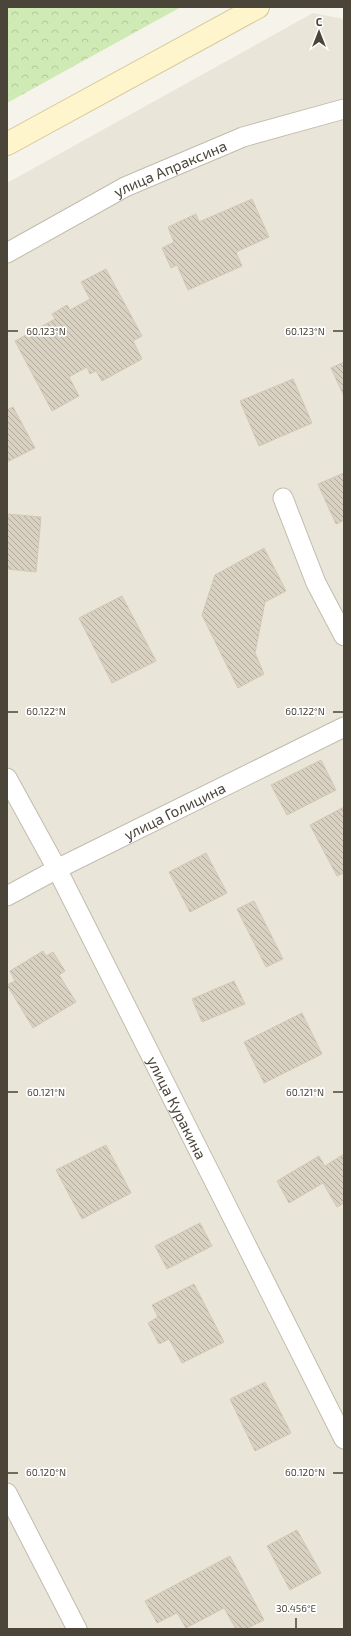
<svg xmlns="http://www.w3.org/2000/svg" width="351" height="1636" viewBox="0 0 351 1636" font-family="'Exo 2',sans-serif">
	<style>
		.residential { fill: #eae5d9 }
		.forest { fill: url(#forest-crowns) }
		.building { fill: url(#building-back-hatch); stroke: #d3c8b3 }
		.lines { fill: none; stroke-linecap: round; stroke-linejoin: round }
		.street-casing { stroke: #c2bcad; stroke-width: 21 }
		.secondary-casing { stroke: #d6c99b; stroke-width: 24 }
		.street { stroke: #fff; stroke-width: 19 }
		.secondary { stroke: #fff5cc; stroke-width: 22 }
		.ticks { fill: none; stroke: #4a4439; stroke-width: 1.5 }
		.labels { text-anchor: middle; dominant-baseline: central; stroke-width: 3.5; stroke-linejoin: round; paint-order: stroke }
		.street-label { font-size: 15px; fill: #4a4439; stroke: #fff }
		.ticks-label { font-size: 10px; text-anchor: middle; fill: #4a4439; stroke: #fff; stroke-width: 3.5; stroke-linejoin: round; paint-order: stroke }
	</style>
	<defs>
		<pattern id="forest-crowns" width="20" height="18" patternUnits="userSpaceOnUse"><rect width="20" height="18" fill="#cfeab4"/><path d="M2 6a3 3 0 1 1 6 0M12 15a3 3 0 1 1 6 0" fill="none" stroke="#b3ca9c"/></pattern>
		<pattern id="building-back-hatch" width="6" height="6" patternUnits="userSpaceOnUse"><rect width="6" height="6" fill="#d8d0c0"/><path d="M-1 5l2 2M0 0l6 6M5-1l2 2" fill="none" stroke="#b1aa9d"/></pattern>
	</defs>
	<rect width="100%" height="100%" fill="#f6f3eb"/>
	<path class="residential" d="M313 13 344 19V1629H7V183Z"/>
	<path class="forest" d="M7 7H181L7 103Z"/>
	<path class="building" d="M252 199 269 237 236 252 242 266 188 290 177 265 171 268 162 248 174 242 168 227 196 214 199 222Z
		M106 269 142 336 133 341 142 359 102 381 96 371 90 374 87 367 69 377 79 396 52 411 15 341 55 319 52 314 67 305 70 310 90 299 81 282Z
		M344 362V396L331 368Z
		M293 379 312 423 259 446 240 401Z
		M13 407 35 448 7 462V410Z
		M344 473V520L336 524 318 484Z
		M7 514 41 517 36 572 7 569Z
		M264 548 286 591 265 602 255 653 264 674 238 688 202 615 215 575Z
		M122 596 156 661 112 683 79 618Z
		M321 760 336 790 287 815 271 785Z
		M344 807V873L337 876 310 825Z
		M206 853 227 893 190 912 169 872Z
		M254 901 283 959 266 967 237 909Z
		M43 951 46 956 53 952 65 971 59 975 76 1002 33 1028 7 985 15 981 10 971Z
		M234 981 245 1004 202 1022 192 999Z
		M302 1013 322 1054 264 1083 244 1042Z
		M106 1145 131 1193 82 1219 56 1170Z
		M344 1154V1203L337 1207 323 1183 289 1203 277 1181 319 1156 325 1166Z
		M200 1223 212 1246 167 1269 155 1246Z
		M194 1284 224 1342 182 1363 169 1339 159 1344 148 1323 158 1317 152 1305Z
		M265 1382 291 1433 255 1451 230 1399Z
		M297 1530 321 1573 290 1590 267 1546Z
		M230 1556 264 1620 246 1629H236L224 1608 186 1628 177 1613 157 1623 145 1601Z"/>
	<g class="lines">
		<g class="street-casing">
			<g id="street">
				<path id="s1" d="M7 253 125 187 243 137 344 109"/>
				<path d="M283 498 316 583 344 636"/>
				<path id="s2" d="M7 778 57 869 344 1439"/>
				<path id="s3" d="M7 896 57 869 344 727"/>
				<path d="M7 1493 77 1629"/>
			</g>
		</g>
		<g class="secondary-casing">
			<path id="secondary" d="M7 144 258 7"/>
		</g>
		<use href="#street" class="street"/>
		<use href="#secondary" class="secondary"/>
	</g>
	<path class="ticks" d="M8 331H18M333 331H343M8 712H18M333 712H343M8 1092H18M333 1092H343M8 1473H18M333 1473H343M296 1618V1628"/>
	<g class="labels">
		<g class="street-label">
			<text stroke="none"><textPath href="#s1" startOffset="184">улица Апраксина</textPath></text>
			<text stroke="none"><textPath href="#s3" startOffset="188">улица Голицина</textPath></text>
			<text stroke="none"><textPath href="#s2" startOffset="371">улица Куракина</textPath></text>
		</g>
	</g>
	<g class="ticks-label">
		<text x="46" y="335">60.123°N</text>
		<text x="305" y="335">60.123°N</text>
		<text x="46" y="715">60.122°N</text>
		<text x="305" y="715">60.122°N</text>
		<text x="46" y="1096">60.121°N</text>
		<text x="305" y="1096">60.121°N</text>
		<text x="46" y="1476">60.120°N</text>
		<text x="305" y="1476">60.120°N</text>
		<text x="296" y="1612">30.456°E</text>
	</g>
	<rect width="351" height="1636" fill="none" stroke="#4a4439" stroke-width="16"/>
	<g transform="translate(319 32)" stroke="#ffffff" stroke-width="3" paint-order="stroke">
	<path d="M0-3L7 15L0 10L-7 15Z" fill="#4a4439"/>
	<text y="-6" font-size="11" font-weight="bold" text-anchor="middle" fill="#4a4439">С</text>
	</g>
</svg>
